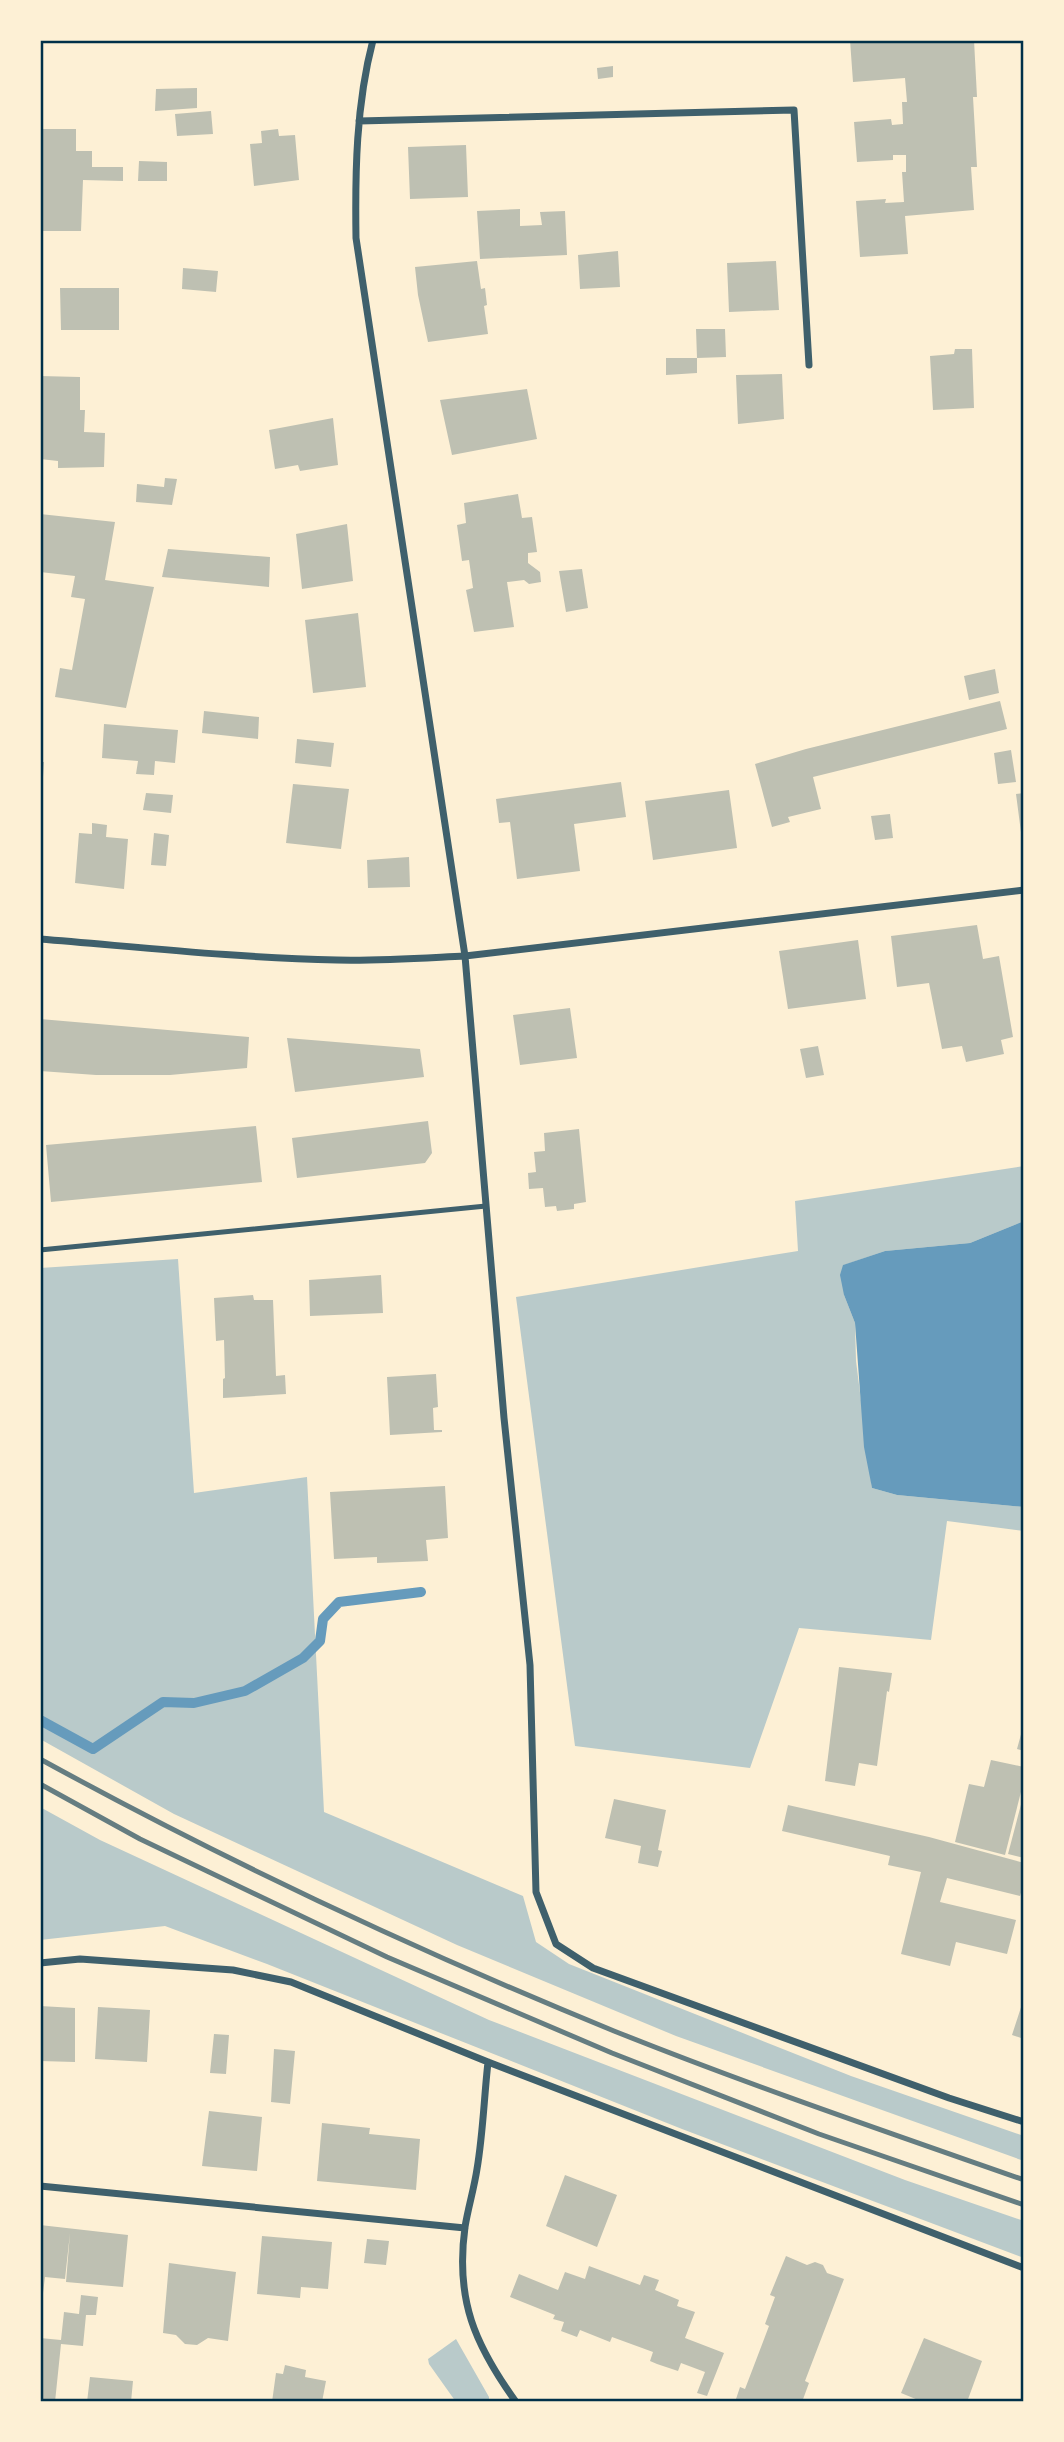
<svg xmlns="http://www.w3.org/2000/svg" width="1064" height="2442" viewBox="0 0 1064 2442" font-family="Raleway,sans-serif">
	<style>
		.green { fill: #b9caca }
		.water { fill: #669bbc }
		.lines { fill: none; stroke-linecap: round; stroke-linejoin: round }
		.stream { stroke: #669bbc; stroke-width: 10 }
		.building { fill: #bec0b2 }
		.service { stroke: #3f606c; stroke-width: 5 }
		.minor { stroke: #3f606c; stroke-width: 7 }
		.rail { stroke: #657d81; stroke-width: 5 }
		.neatline { fill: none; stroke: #003049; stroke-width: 2.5 }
	</style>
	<rect width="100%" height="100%" fill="#fdf0d5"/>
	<path class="green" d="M1024 1166V1221L970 1243 885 1251 844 1265V1295L855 1323 856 1361 872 1488 897 1495 1024 1507V1531L947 1521 931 1640 799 1628 750 1768 575 1746 516 1297 798 1251 795 1201Z
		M178 1259 194 1493 307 1477 324 1812 523 1896 536 1942 569 1964 851 2076 1024 2136V2161L676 2036 457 1945 174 1814 40 1739V1268Z
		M40 1807 100 1840 489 2020 905 2180 1024 2221V2258L682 2129 267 1964 165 1926 40 1940Z
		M456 2339 489 2397V2402H456L429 2364 428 2359Z"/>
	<path class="water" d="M1024 1221V1507L897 1495 872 1488 864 1447 855 1323 844 1295 840 1275 843 1265 885 1251 970 1243Z"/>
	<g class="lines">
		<path class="stream" d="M40 1720 93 1749 163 1702 194 1703 245 1691 303 1658 320 1641 323 1619 339 1602 421 1592"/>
	</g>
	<path class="building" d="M850 40H888V43L903 40H974L977 97H973L977 167H971L974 210 905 216 908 254 860 257 856 201 886 199 885 203 904 202 902 172H906V155H893V160L857 162 854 122 891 119 892 125 903 124 902 102H907L905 78 853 82Z
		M613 66V77L598 79 597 68Z
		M197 88V108L155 111 156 89Z
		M211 111 213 134 177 136 175 114Z
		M40 129H76V151H92V167H123V181L83 180 81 231H40Z
		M278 129 279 136 295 135 299 180 254 186 250 144 262 143 261 131Z
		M466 145 468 197 410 199 408 147Z
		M139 161 167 162V181H138Z
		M520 209V226L542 225 540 212 565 211 567 255 480 259 477 211Z
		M618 251 620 287 580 289 578 255Z
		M477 261 481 289 485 288 487 305 484 306 488 334 428 342 418 295 415 267Z
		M776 261 779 310 729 312 727 263Z
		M183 268 218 271 216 292 182 289Z
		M60 288H119V330H61Z
		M696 329H725L726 357 697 358Z
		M955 349H972L974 408 933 410 930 356 954 354Z
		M666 358H697V373L666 375Z
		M782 374 784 419 738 424 736 375Z
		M40 376 80 377V410H85L84 432 105 433 104 467 58 468V461L40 459Z
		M527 389 537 439 452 455 440 400Z
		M333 418 338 465 300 471 298 465 275 469 269 430Z
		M165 478 177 479 172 505 136 502 137 484 164 487Z
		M518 494 522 518 532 517 537 552 528 553V563L540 572 541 582 529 584 524 580 507 582 514 627 474 632 466 590 473 588 469 560 462 561 457 525 466 523 464 503Z
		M40 514 115 522 105 580 154 587 126 708 55 697 60 668 72 670 85 599 71 597 75 576 40 572Z
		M347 524 353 581 302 589 296 534Z
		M168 549 270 557 269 587 162 577Z
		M582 569 588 608 566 612 559 571Z
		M358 613 366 687 313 693 305 620Z
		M995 669 999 693 969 700 964 676Z
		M1000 701 1007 729 813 777 821 809 788 817 790 822 772 827 755 764 806 749Z
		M204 711 259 717 258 739 202 733Z
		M104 724 178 730 175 763 155 761 154 775 136 774 138 761 102 758Z
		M297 739 334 743 331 767 295 763Z
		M1011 750 1016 782 998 784 994 753Z
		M40 762H44L42 792H40Z
		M621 782 626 817 574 824 580 871 517 879 510 822 499 823 496 799Z
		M293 784 349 789 341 849 286 843Z
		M729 790 737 848 653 860 645 801Z
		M146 793 173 795 171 813 143 810Z
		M1024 793V840H1022L1016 794Z
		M890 814 893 838 875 840 871 816Z
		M92 823 107 825 106 837 128 839 124 889 75 883 79 833 92 834Z
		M154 833 169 835 166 866 151 865Z
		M409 857 410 887 368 888 367 860Z
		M977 925 983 959 999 956 1013 1037 1001 1040 1004 1054 966 1062 962 1046 942 1049 929 983 897 987 891 936Z
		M858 940 866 999 788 1009 779 951Z
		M570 1008 577 1058 520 1065 513 1015Z
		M40 1019 249 1037 247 1068 170 1075H96L40 1071Z
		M287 1038 420 1049 424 1077 295 1092Z
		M818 1046 824 1075 806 1078 800 1049Z
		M428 1121 432 1153 425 1163 297 1178 292 1138Z
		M256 1126 262 1182 51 1202 46 1145Z
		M579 1129 586 1202 574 1204V1209L557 1211 556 1206 545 1207 543 1188 529 1189 528 1173 536 1172 534 1152 545 1151 544 1133Z
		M381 1275 383 1313 310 1316 309 1280Z
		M253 1295 254 1300H273L276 1376 285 1375 286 1394 223 1398V1379L225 1378 224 1340 216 1341 214 1298Z
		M436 1374 438 1407 433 1408 434 1430H442V1432L390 1435 387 1377Z
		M445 1486 448 1538 426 1540 428 1561 377 1563V1557L334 1559 330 1492Z
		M839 1667 892 1673 889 1692 887 1691 877 1766 859 1763 855 1786 825 1781Z
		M1023 1727H1024V1751L1017 1749Z
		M991 1760 1024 1767V1780L1005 1855 955 1842 969 1784 984 1787Z
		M1024 1793V1858L1008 1854Z
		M614 1799 666 1810 658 1850 662 1851 658 1867 638 1863 641 1846 605 1838Z
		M788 1805 929 1837 1024 1863V1882L1020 1896 947 1878 940 1902 1016 1920 1007 1954 956 1942 950 1966 901 1954 921 1872 888 1865 890 1856 782 1831Z
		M1023 2001H1024V2039L1012 2035Z
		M40 2006 75 2008V2062L40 2061Z
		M98 2007 150 2010 147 2062 95 2059Z
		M214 2034 229 2035 226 2074 210 2073Z
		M274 2049 295 2051 290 2104 271 2102Z
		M209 2111 262 2117 257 2171 202 2166Z
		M322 2123 370 2128 369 2134 420 2139 416 2190 317 2181Z
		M565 2175 617 2195 597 2247 546 2226Z
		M40 2225 128 2235 123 2287 66 2282 70 2233 65 2279 45 2277 43 2293 40 2292Z
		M262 2236 332 2242 328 2289 301 2287 300 2298 257 2294Z
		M367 2239 389 2241 386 2265 364 2263Z
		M786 2256 807 2265 815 2262 823 2265 827 2273 844 2279 805 2381 809 2383 802 2402H735L740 2387 745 2389 769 2326 765 2324 775 2297 770 2295Z
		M169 2263 236 2272 228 2341 208 2338 197 2345 185 2344 176 2335 163 2333Z
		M589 2266 640 2285 644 2275 659 2280 655 2290 679 2300 677 2306 695 2312 685 2338 724 2353 707 2396 697 2393 705 2372 681 2363 678 2371 657 2364 650 2361 653 2352 612 2337 610 2342 580 2330 577 2337 561 2331 564 2322 553 2319 555 2315 510 2297 519 2274 558 2290 565 2272 585 2279Z
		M81 2295 98 2297 96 2315H86L83 2346 61 2344 55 2402H40V2338L61 2340 64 2312 79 2314Z
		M924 2338 982 2361 967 2402H923L901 2393Z
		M285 2365 306 2370 305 2377 326 2381 322 2402H272L276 2373 283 2374Z
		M90 2377 133 2381 131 2402H87Z"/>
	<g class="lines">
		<path class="service" d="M40 1250 486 1206"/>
		<path class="minor" d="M373 40C356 105 355 172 356 238L465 956 504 1418 530 1665 536 1892 556 1944 593 1968 949 2098 1024 2122
			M359 121 794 110 809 365
			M40 939C139 947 238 958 337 960 380 961 423 958 465 956L1024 890
			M40 1963 80 1959 233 1970 291 1982 488 2062 1024 2268
			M488 2062C484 2098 483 2134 477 2169 474 2189 468 2208 465 2227 455 2300 475 2345 516 2402
			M40 2186 465 2228"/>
		<path class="rail" d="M40 1759C226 1861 418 1951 614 2031 749 2085 887 2132 1024 2180
			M40 1784 140 1839 387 1957 612 2053 819 2134 1024 2205"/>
	</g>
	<rect width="1064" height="2442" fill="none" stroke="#fdf0d5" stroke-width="84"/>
	<rect x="42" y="42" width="980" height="2358" class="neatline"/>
</svg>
